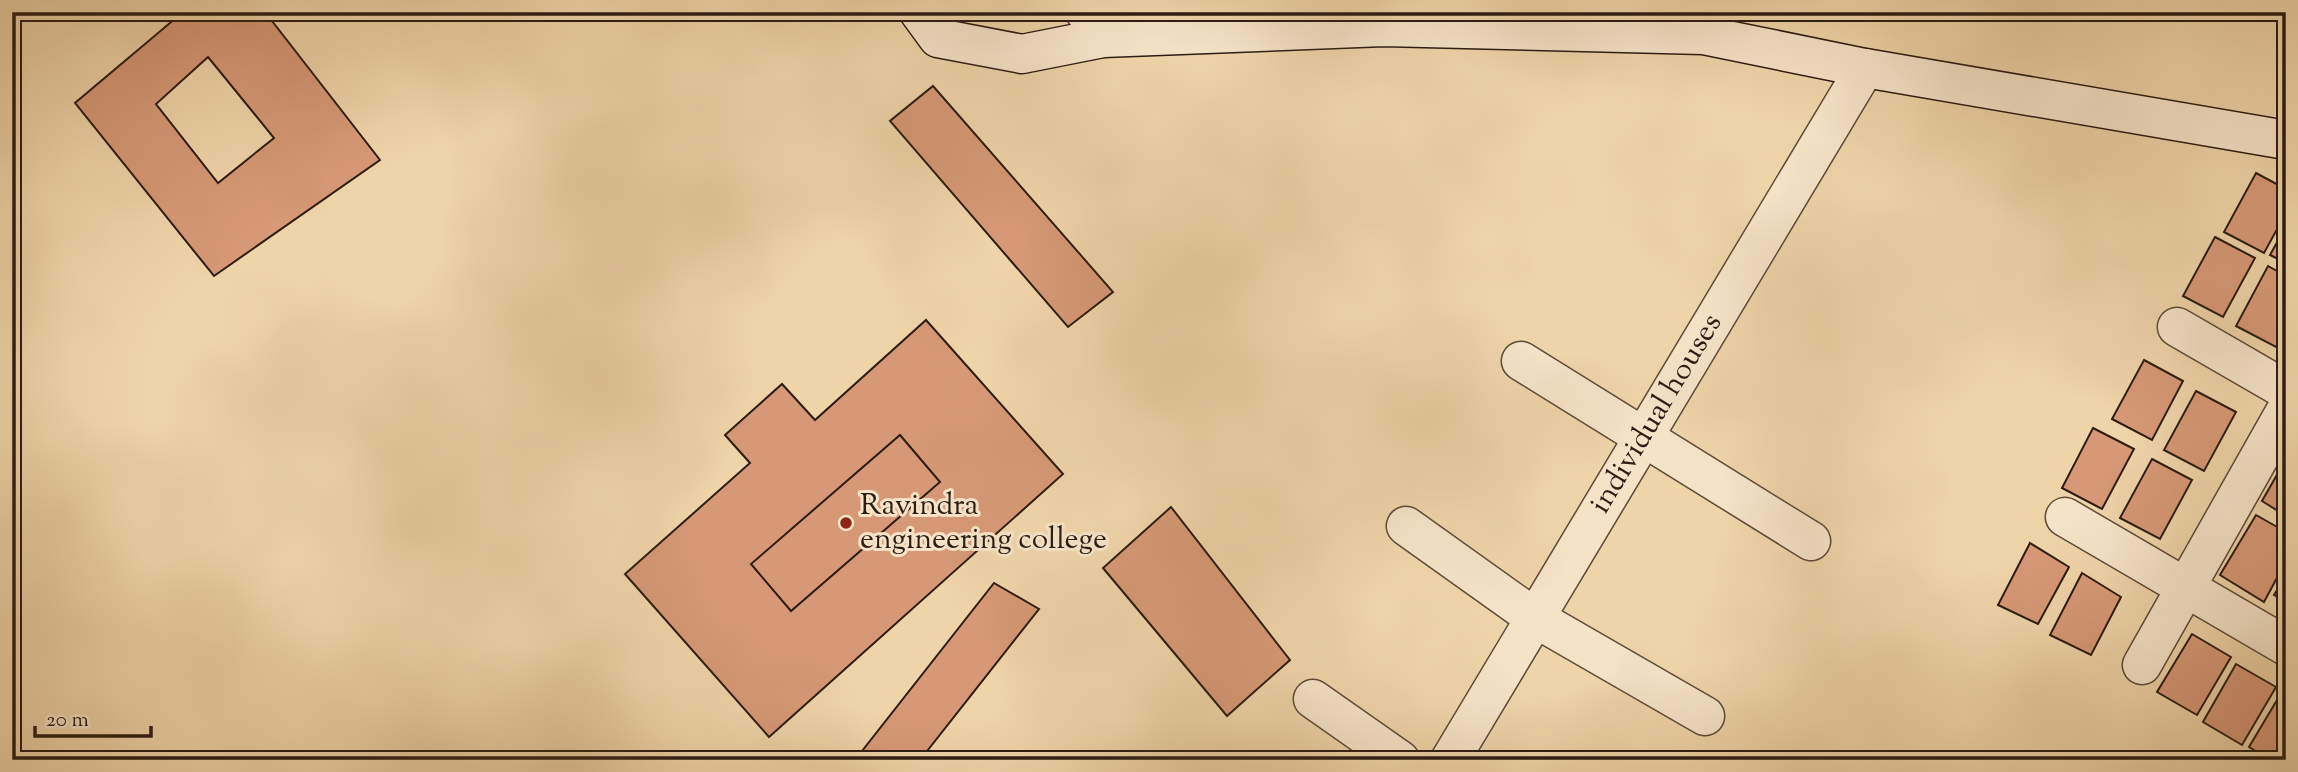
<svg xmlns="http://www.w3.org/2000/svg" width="2298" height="772" viewBox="0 0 2298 772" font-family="'Sorts Mill Goudy',serif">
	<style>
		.building { fill: #d69876; stroke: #2c1c12; stroke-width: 2; fill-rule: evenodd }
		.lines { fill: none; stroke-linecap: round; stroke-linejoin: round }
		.street-casing { stroke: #5d4a38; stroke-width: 41 }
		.secondary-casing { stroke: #2c1c12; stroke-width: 41 }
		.street { stroke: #f5e2c7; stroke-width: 38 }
		.secondary { stroke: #f5e2c7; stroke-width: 38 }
		.poi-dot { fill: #8f2418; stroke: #f5e2c7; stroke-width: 2.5 }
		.labels { text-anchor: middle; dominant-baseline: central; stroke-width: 6; stroke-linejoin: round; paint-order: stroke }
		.street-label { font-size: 30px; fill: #2c1c12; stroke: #f5e2c7 }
		.poi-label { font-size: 30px; fill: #2c1c12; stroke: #f5e2c7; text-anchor: start }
	</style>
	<rect width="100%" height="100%" fill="#efd3a9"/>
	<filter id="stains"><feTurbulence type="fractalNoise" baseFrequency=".00286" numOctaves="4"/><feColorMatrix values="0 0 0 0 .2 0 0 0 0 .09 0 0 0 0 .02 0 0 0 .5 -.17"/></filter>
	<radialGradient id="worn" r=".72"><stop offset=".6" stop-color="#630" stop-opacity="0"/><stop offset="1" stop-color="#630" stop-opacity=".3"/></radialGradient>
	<path class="building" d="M183 12H265L380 160 214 276 75 103ZM208 57 274 138 218 183 156 104Z
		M933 86 1113 292 1068 327 890 121Z
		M2256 173 2286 189V213L2264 253 2224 232Z
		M2286 226V263L2270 255Z
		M2215 237 2255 258 2223 317 2183 296Z
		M2268 266 2286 276V329L2276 347 2236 326Z
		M926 320 1063 474 769 737 625 574 750 463 725 435 782 384 815 420ZM900 435 940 482 791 611 751 564Z
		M2144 360 2183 381 2152 440 2112 419Z
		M2196 391 2236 412 2204 471 2164 450Z
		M2093 428 2134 449 2102 509 2062 488Z
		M900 435 940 482 791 611 751 564Z
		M2152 459 2192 480 2160 539 2120 518Z
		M2286 459V516L2262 501Z
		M1171 507 1290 660 1227 716 1103 568Z
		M2256 515 2286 532V561L2264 602 2220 575Z
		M2030 543 2069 567 2038 624 1998 605Z
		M2082 573 2121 597 2091 655 2050 635Z
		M2286 576V602L2274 595Z
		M994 583 1039 609 920 760H855Z
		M2192 634 2231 657 2197 715 2157 692Z
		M2236 664 2276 687 2242 745 2203 722Z
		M2283 690 2286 691V760H2270L2249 747Z"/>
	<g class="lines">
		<g class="street-casing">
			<path id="street" d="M1085 12 1103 38
				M2177 327 2286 390
				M1521 361 1811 541
				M2065 517 2286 646
				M1406 526 1535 618 1705 716
				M2142 665 2286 410
				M1313 699 1400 760
				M1450 760 1865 68"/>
		</g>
		<g class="secondary-casing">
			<path id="secondary" d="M919 12 938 38 1022 54 1103 38 1384 27 1703 35 1865 68 2286 140"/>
		</g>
		<use href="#street" class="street"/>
		<use href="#secondary" class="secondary"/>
	</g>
	<circle class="poi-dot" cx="846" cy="523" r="7"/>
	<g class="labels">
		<g class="street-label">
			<text transform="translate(1657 414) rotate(-59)">individual houses</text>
		</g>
		<g class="poi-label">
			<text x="860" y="506">Ravindra<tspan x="860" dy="34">engineering college</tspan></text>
		</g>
	</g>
	<rect width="2298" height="772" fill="none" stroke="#efd3a9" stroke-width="42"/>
	<rect x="14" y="14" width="2270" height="744" fill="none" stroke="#2c1c12" stroke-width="3.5"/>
	<rect x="21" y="21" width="2256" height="730" fill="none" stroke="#2c1c12" stroke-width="2"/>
	<path d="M35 726v10h116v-10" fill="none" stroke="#2c1c12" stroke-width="3.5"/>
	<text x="46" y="726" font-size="21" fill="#2c1c12" stroke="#f5e2c7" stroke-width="5" paint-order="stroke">20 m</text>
	<rect width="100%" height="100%" filter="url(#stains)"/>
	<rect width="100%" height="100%" fill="url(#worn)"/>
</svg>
